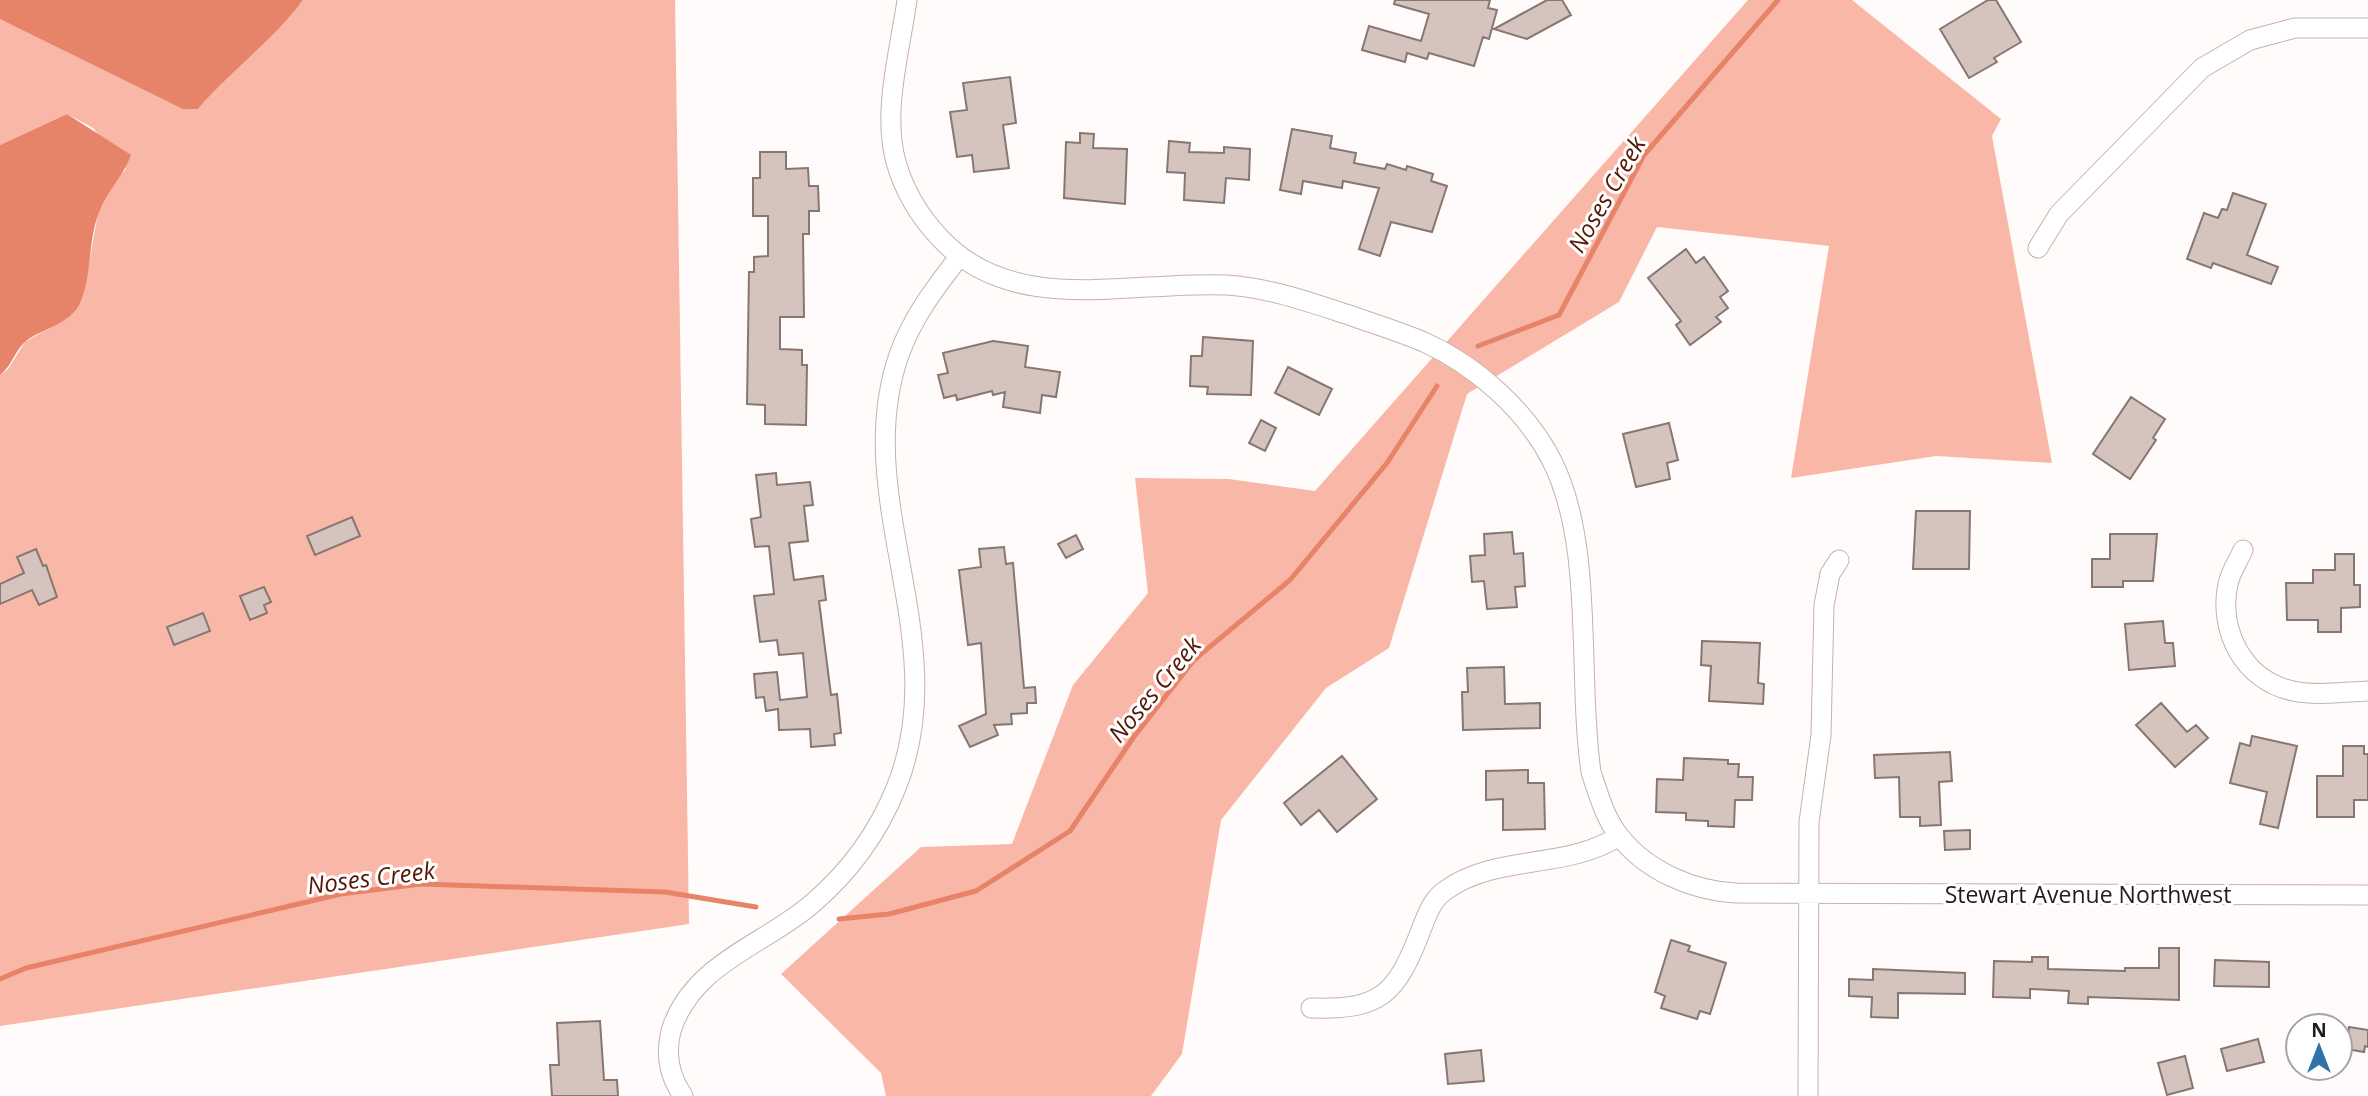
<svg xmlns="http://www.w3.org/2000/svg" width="2368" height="1096" viewBox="0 0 2368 1096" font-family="'Open Sans',sans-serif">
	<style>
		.green { fill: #f9b8a7 }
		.water { fill: #e68369 }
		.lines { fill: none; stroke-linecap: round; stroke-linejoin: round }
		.stream { stroke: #e68369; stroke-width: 5 }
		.building { fill: #d5c3be; stroke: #877672; stroke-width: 2 }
		.street-casing { stroke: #c4b2ad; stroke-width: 21 }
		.street { stroke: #fff; stroke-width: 19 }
		.labels { text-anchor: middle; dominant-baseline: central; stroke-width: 6; stroke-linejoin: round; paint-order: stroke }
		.street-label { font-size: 23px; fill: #221c1a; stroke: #fff }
		.water-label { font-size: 24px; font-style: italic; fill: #551707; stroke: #fff }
	</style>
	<rect width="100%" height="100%" fill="#fffbfa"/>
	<path class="green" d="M303 0H675L689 924 0 1026V375L8 369 25 342 67 318 85 286 98 213 113 183 126 169 93 128 67 114 0 145V19L198 109C231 70 273 41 303 0Z
		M1748 0H1852L2001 119 1992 136 2052 463 1936 456 1791 478 1829 246 1657 227 1619 302 1467 394 1389 648 1326 688 1221 820 1182 1054 1151 1096H886L881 1073 781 974 921 847 1012 844 1073 685 1148 593 1135 478 1229 479 1315 491Z"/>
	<path class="water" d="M0 0H303C273 41 231 70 198 109H183L0 19Z
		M67 114 131 155C124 175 108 190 100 210 87 240 93 276 79 305 69 324 42 329 26 341 15 350 12 366 0 375V145Z"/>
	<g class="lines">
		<path class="stream" d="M1478 346 1559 315 1644 155 1778 0
			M839 919 889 914 976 891 1070 831 1133 738 1194 660 1290 580 1387 463 1437 386
			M0 979 26 968 341 894 421 884 665 892 756 907"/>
	</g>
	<path class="building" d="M1395 0H1490L1488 8 1497 10 1489 39 1483 37 1474 66 1429 53 1427 59 1407 53 1405 62 1362 50 1369 26 1421 41 1429 14 1394 4Z
		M1547 0H1562L1571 15 1527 39 1494 29Z
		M1988 0H1996L2021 42 1994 58 1997 62 1969 78 1940 29Z
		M1010 77 1016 123 1003 125 1009 168 974 172 972 155 957 157 950 112 967 110 963 83Z
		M1292 129 1332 136 1330 148 1356 153 1354 163 1385 169 1387 164 1406 170 1407 166 1433 174 1431 181 1447 186 1432 232 1391 222 1380 256 1359 249 1379 188 1343 181 1342 188 1303 181 1301 194 1280 190Z
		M1080 133 1094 134 1093 148 1127 149 1125 204 1064 198 1066 142 1080 143Z
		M1169 141 1190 143 1189 152 1224 153V147L1250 149 1249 180 1226 178 1224 203 1184 200 1185 173 1167 172Z
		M760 152H786V169L808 168 809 186H818L819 211H809V234H803L804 317H780V349L802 350V365H807L806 425 765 424V405L747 404 749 272H754V257L768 256V216H753V178H760Z
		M2233 193 2266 204 2247 255 2278 267 2271 284 2213 263 2211 268 2187 259 2204 213 2218 218 2222 209 2227 210Z
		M1686 249 1696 263 1704 257 1728 291 1720 297 1728 308 1716 317 1721 322 1690 345 1676 325 1681 321 1648 278Z
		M1203 337 1253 341 1251 395 1207 394 1208 387 1190 386 1191 356H1202Z
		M993 341 1028 346 1025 367 1060 372 1056 397 1042 395 1040 413 1003 407 1005 392 993 395 992 391 957 400 956 395 944 398 938 375 948 373 943 353Z
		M1288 367 1332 389 1319 415 1275 393Z
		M2131 397 2165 419 2153 438 2156 440 2130 479 2093 454Z
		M1261 420 1276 428 1265 451 1249 443Z
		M1669 423 1678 460 1667 463 1670 479 1636 487 1623 434Z
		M776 473 777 485 810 482 813 505 804 506 808 541 789 543 794 580 823 576 826 600 819 601 831 695 837 694 841 733 834 734 835 745 811 747 810 729 779 730 778 709 766 711 764 697 756 698 754 674 777 672 780 700 807 697 803 653 779 655 777 640 760 642 754 596 774 594 769 546 755 547 751 519 761 517 756 475Z
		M1916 511H1970L1969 569H1913Z
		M352 517 360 536 315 555 307 536Z
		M1512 532 1514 554 1523 553 1525 586 1515 587 1517 607 1487 609 1484 581 1472 582 1470 556 1485 555 1484 534Z
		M2110 534H2157L2153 581H2123V587H2092V559H2110Z
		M1076 535 1083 549 1066 558 1058 544Z
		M1004 547 1006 564 1013 563 1024 688 1035 687 1036 703H1027V713L1011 714 1012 724 994 725 998 735 970 747 959 726 986 714 981 643 968 645 959 570 981 567 979 549Z
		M36 549 43 566 46 565 57 597 39 605 32 590 0 604V584L24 573 17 557Z
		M2335 554H2354V585H2360V607L2341 608V632H2318V620H2287L2286 583H2313V570H2335Z
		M264 587 271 602 264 605 267 613 250 620 240 596Z
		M203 613 210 631 174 645 167 627Z
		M2163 621 2165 643H2173L2175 666 2129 670 2125 624Z
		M1702 641 1760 643 1758 683 1764 684 1763 704 1709 701 1711 666 1701 665Z
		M1504 667 1505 704 1540 703V728L1463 730 1462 692H1468L1467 668Z
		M2161 703 2187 732 2196 725 2208 738 2175 767 2136 725Z
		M2252 736 2297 746 2278 828 2260 824 2267 792 2230 783 2240 743 2250 746Z
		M2343 746H2364V754H2368V800H2354V817H2317V776H2343Z
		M1950 752 1952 781 1939 782 1941 825 1920 826V817H1900L1899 777 1875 778 1874 755Z
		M1342 756 1377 799 1337 832 1319 810 1301 825 1284 803Z
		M1684 758 1728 760V764H1739L1738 777H1753L1752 800H1735L1734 827 1708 826V821L1686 820V813L1656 812 1657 779 1683 780Z
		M1528 770V783H1544L1545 829 1503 830V799L1486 800V771Z
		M1970 830V849L1945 850 1944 831Z
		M1671 940 1690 946 1688 951 1726 963 1710 1014 1700 1011 1697 1019 1661 1008 1665 996 1655 992Z
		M2159 948H2179V1000L2088 997V1004L2068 1003 2069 991 2030 989V998L1993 997 1994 961 2032 962V957H2048V969L2125 971V968H2159Z
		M2215 960 2269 962V987L2214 986Z
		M1873 969 1965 973V994L1898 993V1018L1871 1017 1872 997 1849 996V979L1873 980Z
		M600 1021 604 1080H617L618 1096H552L550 1065H559L557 1023Z
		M2349 1027 2368 1030V1047L2365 1046 2364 1052 2346 1049Z
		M2258 1039 2264 1062 2227 1071 2221 1049Z
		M1481 1050 1484 1081 1448 1084 1445 1054Z
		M2185 1056 2193 1088 2167 1095 2158 1063Z"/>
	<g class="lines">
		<g class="street-casing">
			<path id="street" d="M907 0C900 51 882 112 896 162 904 190 920 217 940 238 1014 318 1131 280 1227 285 1270 288 1309 302 1349 315 1374 324 1401 332 1426 343 1476 366 1527 411 1552 461 1595 546 1577 676 1591 772 1598 793 1605 819 1620 837 1647 871 1693 891 1736 893L2368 895
				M2038 248 2059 214 2202 68 2250 40 2295 28H2368
				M2243 550C2238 561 2230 573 2228 584 2218 631 2244 681 2293 691 2317 696 2344 692 2368 691
				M1311 1008C1381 1010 1396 995 1421 930 1427 915 1432 899 1446 890 1496 854 1567 870 1619 836
				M683 1096C669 1076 665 1055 671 1031 692 963 765 945 813 903 850 871 878 833 896 788 956 641 849 498 899 355 912 318 935 288 959 257
				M1808 1096 1809 822 1821 735 1824 605 1830 574 1839 560"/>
		</g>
		<use href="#street" class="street"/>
	</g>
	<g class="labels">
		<g class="street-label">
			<text x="2088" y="894">Stewart Avenue Northwest</text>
		</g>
		<g class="water-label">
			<text transform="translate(1606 194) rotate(-60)">Noses Creek</text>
			<text transform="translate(1154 689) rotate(-50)">Noses Creek</text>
			<text transform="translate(371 877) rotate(-7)">Noses Creek</text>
		</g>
	</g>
	<g transform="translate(2319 1047)"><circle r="33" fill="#ffffff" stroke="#a7a4a3" stroke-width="2"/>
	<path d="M0-5L12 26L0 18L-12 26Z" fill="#2f73a8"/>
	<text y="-10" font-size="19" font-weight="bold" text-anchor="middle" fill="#221c1a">N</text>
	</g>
</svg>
